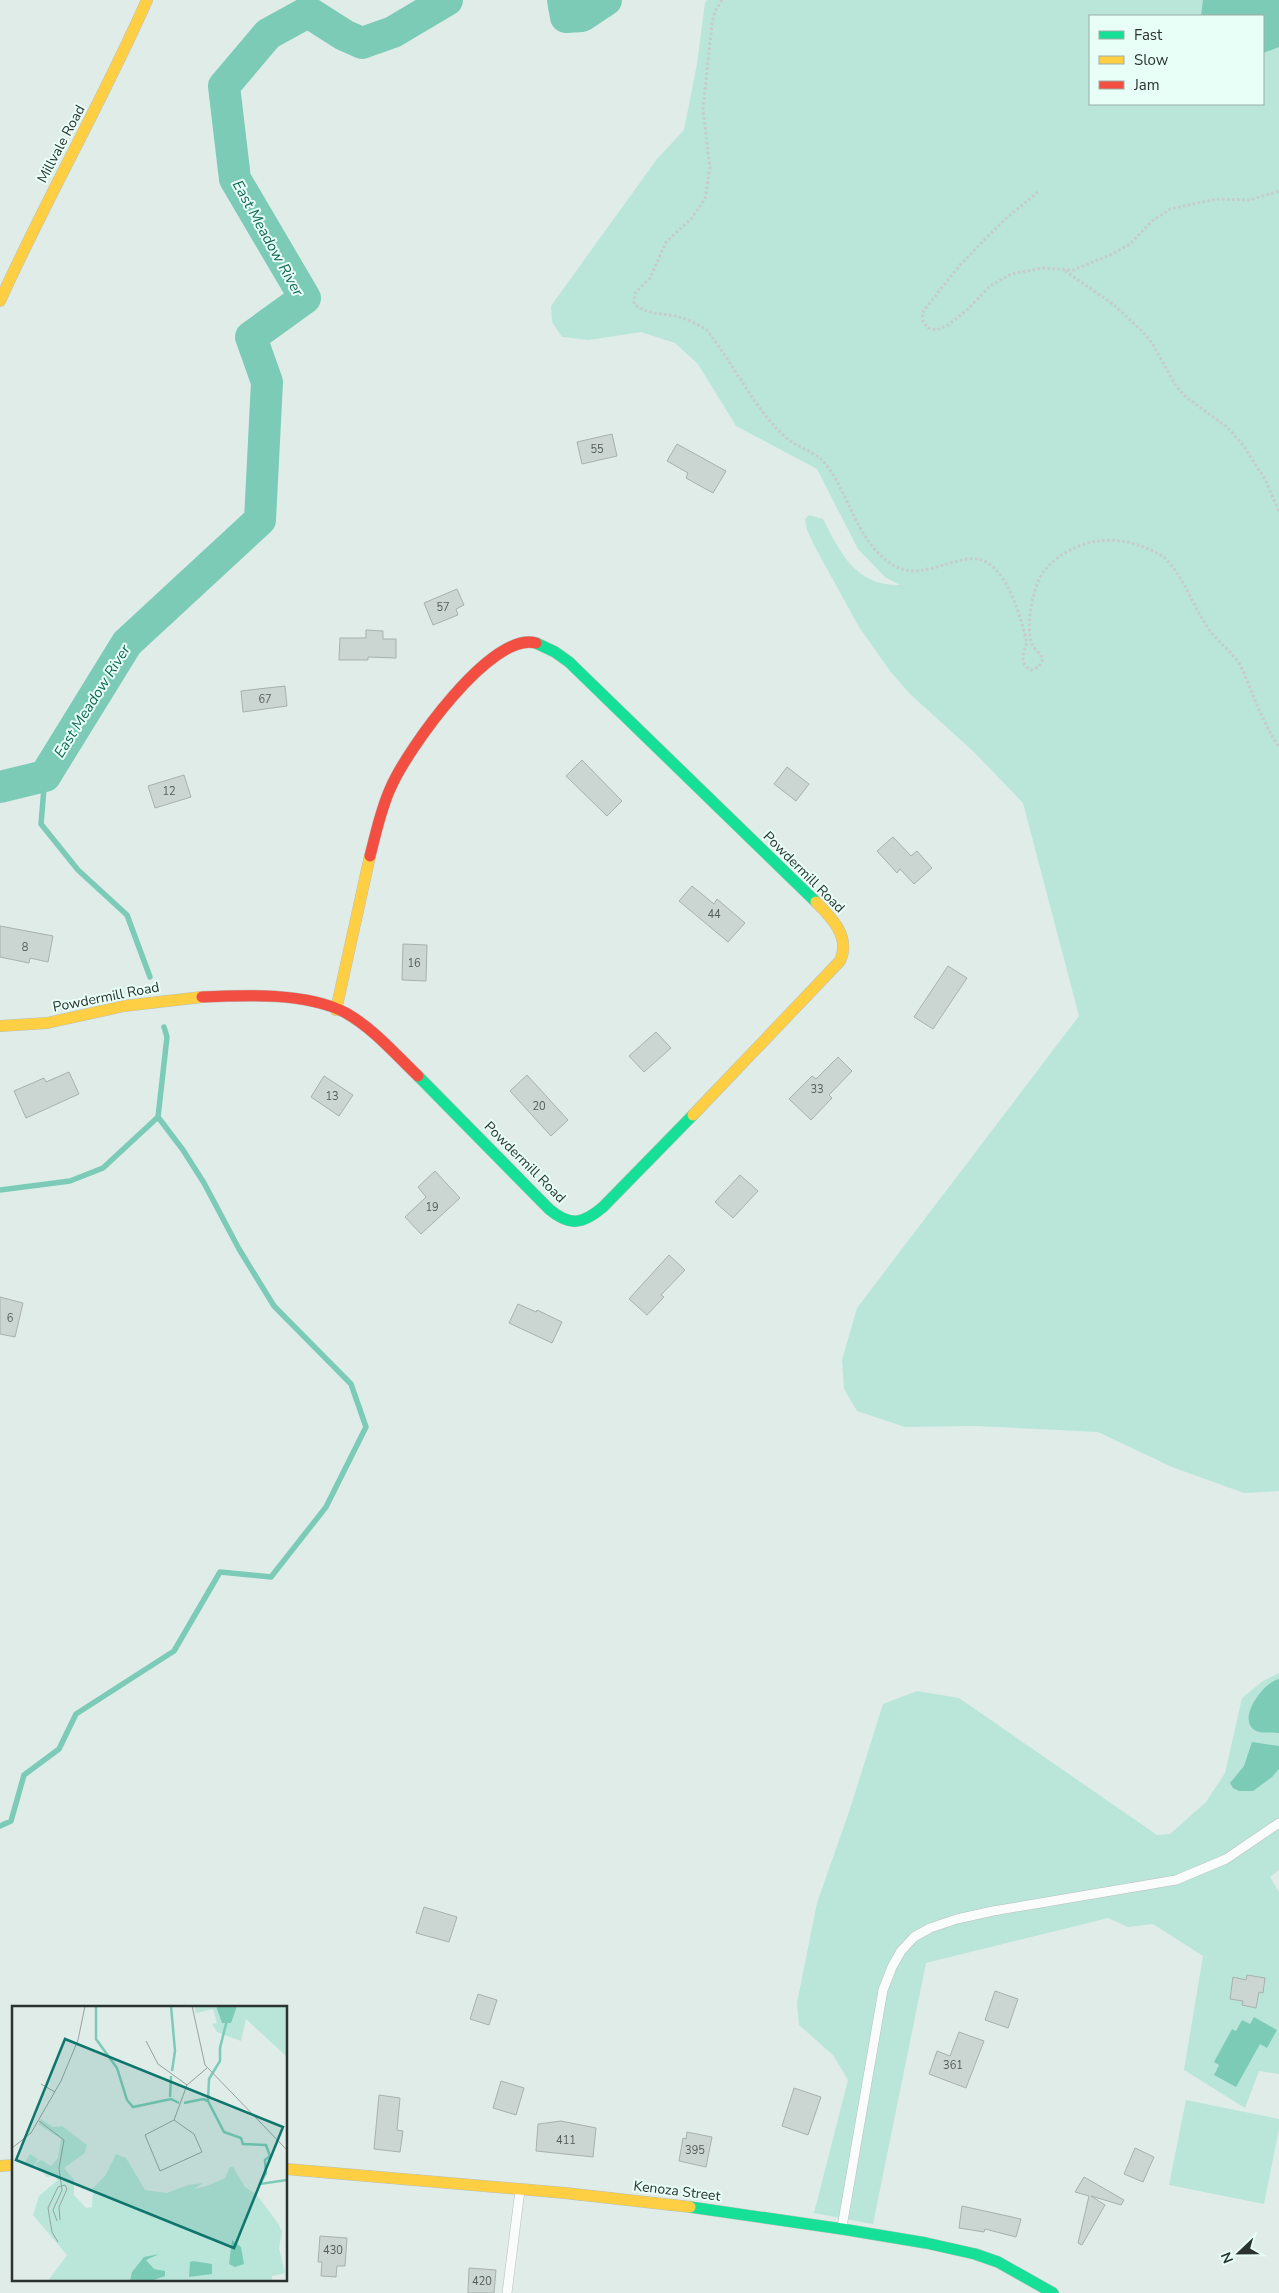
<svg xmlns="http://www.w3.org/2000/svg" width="1279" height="2293" viewBox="0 0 1279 2293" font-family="'Nunito Sans',sans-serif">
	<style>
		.green { fill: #b9e6d9; fill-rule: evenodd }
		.water { fill: #7ccbb7 }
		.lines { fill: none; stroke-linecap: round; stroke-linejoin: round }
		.stream { stroke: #7ccbb7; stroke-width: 5.5 }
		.river { stroke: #7ccbb7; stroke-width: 32 }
		.building { fill: #cbd5d1; stroke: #a7b1ad }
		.lane-casing { stroke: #b7c0bd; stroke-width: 10 }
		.fast-casing { stroke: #b7c0bd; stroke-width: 12 }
		.slow-casing { stroke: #b7c0bd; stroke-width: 12 }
		.jam-casing { stroke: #b7c0bd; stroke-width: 12 }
		.path { stroke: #c7cbc9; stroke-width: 3; stroke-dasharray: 2.5 2.5; stroke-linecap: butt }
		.lane { stroke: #fafcfc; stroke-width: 9 }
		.fast { stroke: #16e098; stroke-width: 11 }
		.slow { stroke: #ffcf43; stroke-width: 11 }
		.jam { stroke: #f24e42; stroke-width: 11 }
		.labels { text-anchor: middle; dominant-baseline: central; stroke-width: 4; stroke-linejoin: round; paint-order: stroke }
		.number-label { font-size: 11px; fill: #535c59 }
		.street-label { font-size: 14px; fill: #2a3330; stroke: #e8fff7 }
		.water-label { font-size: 15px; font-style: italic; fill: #0f6654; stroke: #e8fff7 }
		.inset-river { fill: none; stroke: #7ccbb7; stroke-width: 2.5 }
		.inset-road { fill: none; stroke: #97a29e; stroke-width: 1 }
		.view { fill: #0f766e; fill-opacity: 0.15; stroke: #0f766e; stroke-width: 2.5 }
		.inset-edge { fill: none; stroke: #2a3330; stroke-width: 2.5 }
	</style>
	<rect width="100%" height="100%" fill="#e0ece8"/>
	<path class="green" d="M707 0H1279V1491L1244 1493 1172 1467 1098 1432 976 1426 905 1427 857 1411 844 1389 842 1360 857 1308 1079 1016 1023 803 974 752 910 694 890 671 859 627 815 547 807 530 805 519 809 515 823 519C841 554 856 586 900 585L885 577 858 549 817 469 736 426 698 364 675 343 641 332 589 340 562 337 552 322 551 306 657 159 684 130 697 64 705 3ZM1090 16H1263V104H1090Z
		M1279 1673V1870L1270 1877 1279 1892V2074L1259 2071 1245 2108 1184 2070 1203 1956 1153 1924 1128 1927 1108 1918 926 1963 873 2224 814 2213 848 2080 833 2055 799 2025 797 2003 817 1903 850 1809 883 1704 917 1691 959 1698 1157 1835 1170 1834 1206 1802 1225 1773 1242 1698 1263 1681Z
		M1186 2100 1279 2119V2129L1264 2204 1169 2185Z"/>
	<path class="water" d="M1203 0H1279V47L1263 53V16H1201Z
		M1279 1679V1733C1271 1731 1260 1735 1253 1729 1238 1716 1265 1681 1279 1679Z
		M1252 1742 1279 1746V1769L1272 1777 1253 1791H1239L1233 1788 1230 1783 1244 1766Z
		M1254 2017 1277 2030 1267 2048 1260 2044 1236 2087 1214 2075 1219 2065 1214 2062 1232 2029 1236 2031 1242 2020 1250 2024Z"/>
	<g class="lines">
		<path class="stream" d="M45 776 41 824 78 870 127 915 150 977
			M0 1190 70 1181 103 1168 158 1117
			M0 1826 11 1821 24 1775 59 1749 76 1714 174 1651 220 1572 271 1577 326 1507 366 1427 351 1384 274 1306 239 1249 204 1183 183 1150 158 1117 167 1037 164 1027"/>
		<path class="river" d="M563 0 566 17 582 16 606 0
			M0 787 45 776 127 643 260 520 267 382 251 337 305 298 235 179 224 86 268 34 308 12 344 35 362 43 393 32 447 0"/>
	</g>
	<path class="building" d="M612 434 617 456 582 464 577 442Z
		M677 444 726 471 713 493 686 478 688 473 667 461Z
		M457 589 464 605 456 609 458 615 433 625 424 603Z
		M366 630 383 631V639H396V658L368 657V660H339L340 638H366Z
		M285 686 287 706 243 712 241 691Z
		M582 760 622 801 607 816 566 776Z
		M787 767 809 784 796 801 774 784Z
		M184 775 191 797 155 808 148 786Z
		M893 837 911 856 917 851 932 868 914 884 900 869 897 873 877 851Z
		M692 886 714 904 717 899 745 923 728 942 679 901Z
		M0 926 53 936 48 962 30 958 29 963 0 957Z
		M403 944 427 945 426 981 402 980Z
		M948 966 967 978 933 1029 914 1017Z
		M656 1032 671 1048 644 1072 629 1056Z
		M838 1057 852 1071 829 1095 832 1098 811 1120 789 1099 812 1076 816 1079Z
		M69 1072 79 1094 26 1118 14 1091 44 1078 46 1082Z
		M527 1075 568 1120 551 1136 510 1091Z
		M324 1076 353 1095 339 1116 311 1097Z
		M435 1171 460 1198 421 1234 405 1217 426 1197 418 1187Z
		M740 1175 758 1191 733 1218 715 1202Z
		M669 1255 685 1270 661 1295 664 1297 647 1315 629 1299Z
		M0 1297 23 1303 15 1337 0 1334Z
		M518 1304 536 1312 537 1310 562 1322 552 1343 509 1323Z
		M424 1907 457 1917 449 1942 416 1933Z
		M1247 1975 1265 1978 1263 1993 1259 1992 1256 2008 1242 2005 1243 2001 1230 1999 1233 1977 1246 1980Z
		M995 1991 1018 1999 1008 2028 985 2020Z
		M478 1994 497 2000 489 2025 470 2019Z
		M959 2032 984 2041 966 2088 929 2074 937 2051 950 2056Z
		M501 2081 524 2088 516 2115 493 2108Z
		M794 2088 821 2097 808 2135 782 2126Z
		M379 2095 400 2098 397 2130 403 2131 400 2152 374 2149Z
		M561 2121 596 2128 593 2157 536 2151 538 2124Z
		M687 2132 712 2137 706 2167 679 2161 683 2138 686 2139Z
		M1135 2148 1154 2157 1143 2182 1124 2174Z
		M1084 2177 1124 2200 1121 2205 1091 2196 1105 2205 1082 2245 1078 2243 1089 2196 1075 2192Z
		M962 2206 1021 2219 1016 2237 985 2229 984 2232 959 2228Z
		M320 2236 347 2238 345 2266H337L336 2277 321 2276 322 2262H318Z
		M469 2268 496 2270 494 2293H468Z"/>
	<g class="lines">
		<g class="lane-casing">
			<path id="lane" d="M842 2227 883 1990 892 1967 901 1951 914 1937 930 1928 957 1919 993 1911 1176 1880 1226 1859 1279 1823
				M507 2293 520 2190"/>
		</g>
		<g class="fast-casing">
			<path id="fast" d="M536 643 555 652 569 662 816 902
				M418 1076 549 1209C570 1227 583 1224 603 1207L693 1115
				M690 2207 842 2229 926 2243 975 2254 998 2262 1053 2293"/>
		</g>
		<g class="slow-casing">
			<path id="slow" d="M0 301C46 199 102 102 147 0
				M336 1010 370 856
				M0 1026 47 1023 124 1006 202 997
				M693 1115 840 961C851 937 832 918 816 902
				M0 2166 14 2165
				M286 2169 565 2193 690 2207"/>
		</g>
		<g class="jam-casing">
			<path id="jam" d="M370 856C376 833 381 808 391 787 407 750 491 631 536 643
				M202 997C244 995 307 992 346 1013 374 1029 395 1054 418 1076"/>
		</g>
		<path class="path" d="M722 0 715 11 712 24 703 109 710 168 705 199 691 219 666 242 650 278 635 293 634 304C647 315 660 313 676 316 687 319 697 324 706 329 731 361 749 398 776 428 781 433 787 439 793 443 805 450 819 454 827 466 851 498 856 539 890 563 904 573 917 572 933 568 946 565 964 557 978 559 1007 565 1021 618 1027 643 1023 653 1019 664 1031 670L1039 667 1043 659C1041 653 1034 650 1032 644 1025 627 1033 585 1044 571 1069 541 1109 533 1144 547 1152 551 1161 554 1167 560 1185 580 1193 606 1208 628 1218 643 1234 652 1242 669 1254 696 1262 722 1279 747
			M1038 192 1004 220 959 266 922 313 923 322 928 328 937 330 948 325 967 310 990 286 1011 274 1043 268 1073 270 1110 255 1130 244 1152 221 1170 209 1217 199 1250 200 1279 191
			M1065 271 1114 305 1141 330 1152 343 1176 386 1186 397 1228 428 1243 445 1266 481 1279 512"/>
		<use href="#lane" class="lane"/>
		<use href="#fast" class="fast"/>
		<use href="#slow" class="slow"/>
		<use href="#jam" class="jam"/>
	</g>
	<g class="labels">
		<g class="number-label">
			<text x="597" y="449">55</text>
			<text x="443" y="607">57</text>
			<text x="265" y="699">67</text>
			<text x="169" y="791">12</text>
			<text x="714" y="914">44</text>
			<text x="25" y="947">8</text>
			<text x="414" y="963">16</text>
			<text x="817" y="1089">33</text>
			<text x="332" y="1096">13</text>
			<text x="539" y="1106">20</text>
			<text x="432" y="1207">19</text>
			<text x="10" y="1318">6</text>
			<text x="953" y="2065">361</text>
			<text x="566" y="2140">411</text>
			<text x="695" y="2150">395</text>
			<text x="333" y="2250">430</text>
			<text x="482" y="2281">420</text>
		</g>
		<g class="street-label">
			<text transform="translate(61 144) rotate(-62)">Millvale Road</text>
			<text transform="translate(804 872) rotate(45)">Powdermill Road</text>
			<text transform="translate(106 997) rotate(-11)">Powdermill Road</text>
			<text transform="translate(525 1162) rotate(45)">Powdermill Road</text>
			<text transform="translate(677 2191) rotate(7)">Kenoza Street</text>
		</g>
		<g class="water-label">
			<text transform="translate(268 238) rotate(61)">East Meadow River</text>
			<text transform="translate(92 701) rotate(-58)">East Meadow River</text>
		</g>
	</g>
	<g transform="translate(12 2006)">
		<rect width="275" height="275" fill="#e0ece8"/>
		<path d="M182 0H275V51L234 13 229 35 205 26 200 18 205 17 201 3 184 7ZM29 113 41 121 50 120 75 139 73 147 52 162 62 174V189L74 202 80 201 81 182 93 170 104 148 114 152 133 184 155 187 176 179 191 177 182 183 195 180 213 172 218 161H221L233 181 244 188 266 217 270 226 267 242 273 267 260 270V275H36L55 249 21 209 27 190 45 175 44 170 35 171 23 158 20 161 13 156 18 148 26 153 23 158 29 154 39 160 46 152 49 133 26 118Z" fill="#b9e6d9"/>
		<path d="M225 0 219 17H210L204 0ZM220 234 229 241 232 258 223 261 217 258ZM147 248 134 254 142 263 153 265V270L139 275H118L120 266 132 251ZM181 255 200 258V268L177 271 178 256Z" fill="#7ccbb7"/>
		<path class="inset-river" d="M84 0V33L105 62 115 94 121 101 159 93 167 97M159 0 163 45 160 65M215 14 208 42V55L197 73 196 95 212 126 229 132 231 138 254 139 258 150 253 154 254 167 248 178 275 174M158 91 159 70M172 97 191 93 196 95"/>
		<path class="inset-road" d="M180 0 193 59 275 144M134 35 146 58 175 79M29 78 43 86M162 114 133 129 148 165 190 146 182 128 162 114 175 79 195 62M27 115 52 134 47 162 50 184 41 204 45 215M0 142 19 127 49 75 66 34 73 0M46 236 40 226 36 202 46 181 53 179 55 183 47 201 48 214"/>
		<path class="view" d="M53 33 271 121 222 242 4 154Z"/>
		<rect width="275" height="275" class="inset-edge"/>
	</g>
	<rect x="1089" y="15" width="175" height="90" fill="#e8fff7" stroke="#9cada7"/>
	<rect x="1099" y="31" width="25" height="8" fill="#16e098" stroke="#9cada7"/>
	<text x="1134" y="40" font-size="15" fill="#2a3330">Fast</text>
	<rect x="1099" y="56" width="25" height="8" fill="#ffcf43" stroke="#9cada7"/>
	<text x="1134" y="65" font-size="15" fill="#2a3330">Slow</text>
	<rect x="1099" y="81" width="25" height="8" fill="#f24e42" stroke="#9cada7"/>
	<text x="1134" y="90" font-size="15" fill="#2a3330">Jam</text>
	<g transform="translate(1239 2253) rotate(248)" stroke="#e8fff7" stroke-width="4" paint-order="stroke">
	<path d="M0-4L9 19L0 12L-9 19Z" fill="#2a3330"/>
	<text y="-8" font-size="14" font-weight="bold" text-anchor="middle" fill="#2a3330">N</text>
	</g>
</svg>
